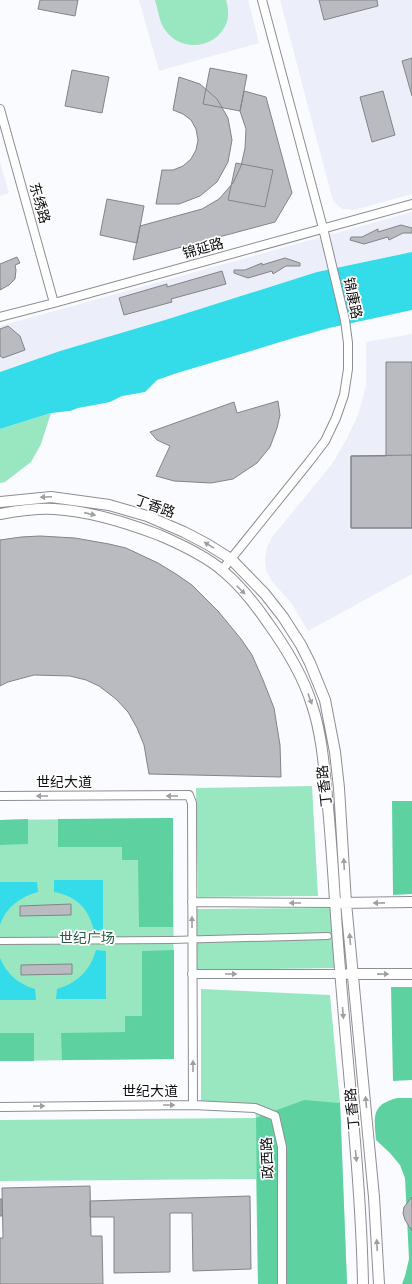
<svg xmlns="http://www.w3.org/2000/svg" width="412" height="1284" viewBox="0 0 412 1284" font-family="'DejaVu Sans','Noto Sans SC',sans-serif">
	<style>
		.built { fill: #eceff9 }
		.green { fill: #99e7c1 }
		.forest { fill: #5dd2a0 }
		.water { fill: #34dbe8 }
		.building { fill: #babbc0; stroke: #828488 }
		.lines { fill: none; stroke-linecap: round; stroke-linejoin: round }
		.pedestrian-casing { stroke: #8d8e93; stroke-width: 8 }
		.minor-casing { stroke: #8d8e93; stroke-width: 10 }
		.tertiary-casing { stroke: #8d8e93; stroke-width: 12 }
		.pedestrian { stroke: #fff; stroke-width: 6 }
		.minor { stroke: #fff; stroke-width: 8 }
		.tertiary { stroke: #fff; stroke-width: 10 }
		.oneway { fill: #9f9fa0 }
		.labels { text-anchor: middle; dominant-baseline: central; stroke-width: 3.5; stroke-linejoin: round; paint-order: stroke }
		.street-label { font-size: 14px; fill: #0f0f11; stroke: #fff }
		.park-label { font-size: 14px; fill: #2a5a45; stroke: #fff }
	</style>
	<rect width="100%" height="100%" fill="#fafbfe"/>
	<path class="built" d="M139 0H248L259 43 159 71Z
		M280 0H412V194L354 210 342 209 333 201Z
		M0 162 9 193 0 196Z
		M412 212V252L317 272 165 320 60 351 0 372V326Z
		M412 334V574L308 631 292 604 271 580 266 570 265 559 267 547 273 536 332 464 346 440 358 415 366 386V342Z"/>
	<path class="green" d="M155 0H226C228 7 229 14 227 22 217 49 181 53 165 30 159 22 158 9 155 0Z
		M51 413 41 444 31 462 5 482 0 483V429Z
		M312 786 318 896 198 897 196 788Z
		M173 818 174 1059 0 1061V820Z
		M330 908 336 968 196 970 195 909Z
		M201 989 330 995 340 1103 347 1284H258L256 1179 0 1181V1120L256 1118 254 1104 201 1102Z"/>
	<path class="forest" d="M412 801V894L393 895 392 801Z
		M173 818V927H139L138 860H122V847H58V819Z
		M28 819V844L0 845V820Z
		M174 950V1059L62 1060 61 1033 125 1032V1016H142V951Z
		M412 987V1080L393 1081 391 987Z
		M0 1033H34V1061H0Z
		M398 1098H412V1284H402L405 1276 409 1259 405 1178 400 1165 390 1153 376 1140C374 1117 371 1104 398 1098Z
		M304 1100 340 1103 347 1284H258L256 1118Z"/>
	<path class="water" d="M412 252V310L329 328 290 339 251 351 177 373 157 380 145 392 122 396 110 402 78 408 70 411 51 413 0 429V372L60 351 165 320 317 272Z
		M54 880H103V929L94 931C89 909 77 896 54 892Z
		M0 882H37L38 892C20 897 6 907 0 925Z
		M96 950 106 951V999H56L57 989C77 983 90 971 96 950Z
		M0 958C7 974 18 984 35 989L36 1000H0Z"/>
	<path class="building" d="M40 0H78L75 16 38 9Z
		M319 0H377L378 6 324 20Z
		M412 58V96L402 61Z
		M210 68 247 75 240 111 203 104Z
		M72 70 109 77 102 113 65 106Z
		M179 77 200 84 217 99 228 118 232 140 228 162 217 182 200 196 179 204H156L162 170H173L183 166 191 159 196 150 198 140 196 129 191 120 183 114 173 110Z
		M244 91 266 97 292 193 275 222 133 260 140 226 202 209 219 199 233 183 241 166 245 148 246 129 240 111Z
		M383 91 395 135 372 142 360 97Z
		M236 163 273 170 265 207 228 200Z
		M107 199 144 206 137 243 100 235Z
		M401 225 412 228V233H403L389 240 388 237 364 244 350 240 351 237H362L378 229V232Z
		M17 257 20 263 15 265 16 270 15 279 9 285 0 290V264Z
		M285 258 300 263V266H286L273 274 272 271 248 278 234 273V270H245L262 263V265Z
		M222 271 226 284 171 299 172 302 124 315 119 298 167 284V287Z
		M8 326 20 336 25 350 3 358 0 356V329Z
		M386 362H412V528H351V456H386Z
		M278 401 280 415 277 428 270 447 257 463 233 479 211 483 174 481 156 476 170 446 157 440 150 432 234 402 237 413Z
		M412 455V528H351V456Z
		M40 536 75 538 109 544 126 548 158 563 176 574 192 585 218 611 241 639 252 655 263 680 274 708 280 745 281 777 149 774 144 745 137 728 128 712 116 699 99 686 86 680 70 676 34 675 8 682 0 686V540L21 537Z
		M71 904V915L20 916V906Z
		M72 964V974L21 975V965Z
		M90 1186 91 1236H102L103 1284H0V1238H3L2 1188Z
		M250 1196 251 1269 193 1271 192 1213H170V1272L114 1273V1217H90V1201Z
		M412 1197V1231L405 1220 403 1213 404 1207Z
		M0 1199H2V1216H0Z"/>
	<g class="lines">
		<g class="pedestrian-casing">
			<path id="pedestrian" d="M0 941 171 940 328 936"/>
		</g>
		<g class="minor-casing">
			<path id="minor" d="M0 109 54 303
				M0 317 54 303 412 204
				M222 570 309 462 325 441 336 418 344 395 348 369V343L345 320 323 228 262 0
				M0 796 189 795 192 803 193 1105
				M192 902 334 903
				M192 974H340
				M0 1107 193 1105 255 1108 275 1116 282 1147V1284"/>
		</g>
		<g class="tertiary-casing">
			<path id="tertiary" d="M0 502 51 497 109 505 147 516 184 532 207 544 231 559 265 594 283 617 301 645 310 663 325 700 335 752 339 788 346 903 374 1197 379 1284
				M0 514C17 511 36 508 54 509 90 511 125 522 159 535 180 544 206 556 223 571 241 586 255 604 268 623 286 648 303 675 312 705 322 735 324 767 327 797 333 855 335 912 340 969 348 1074 361 1179 363 1284
				M340 903 412 902
				M348 974H412"/>
		</g>
		<use href="#pedestrian" class="pedestrian"/>
		<use href="#minor" class="minor"/>
		<use href="#tertiary" class="tertiary"/>
	</g>
	<defs><path id="oneway-solid" d="M-6-.8H1V-3.2L6.5 0L1 3.2V.8H-6Z"/></defs>
	<g class="oneway">
		<use href="#oneway-solid" transform="translate(46 497) rotate(177)"/>
		<use href="#oneway-solid" transform="translate(90 514) rotate(13)"/>
		<use href="#oneway-solid" transform="translate(209 545) rotate(-149)"/>
		<use href="#oneway-solid" transform="translate(241 590) rotate(45)"/>
		<use href="#oneway-solid" transform="translate(310 699) rotate(70)"/>
		<use href="#oneway-solid" transform="translate(42 796) rotate(180)"/>
		<use href="#oneway-solid" transform="translate(172 796) rotate(180)"/>
		<use href="#oneway-solid" transform="translate(344 864) rotate(-93)"/>
		<use href="#oneway-solid" transform="translate(295 903) rotate(-180)"/>
		<use href="#oneway-solid" transform="translate(379 903) rotate(179)"/>
		<use href="#oneway-solid" transform="translate(192 922) rotate(-90)"/>
		<use href="#oneway-solid" transform="translate(350 939) rotate(-95)"/>
		<use href="#oneway-solid" transform="translate(231 974)"/>
		<use href="#oneway-solid" transform="translate(383 974) rotate(-1)"/>
		<use href="#oneway-solid" transform="translate(343 1013) rotate(85)"/>
		<use href="#oneway-solid" transform="translate(193 1066) rotate(-90)"/>
		<use href="#oneway-solid" transform="translate(366 1102) rotate(-95)"/>
		<use href="#oneway-solid" transform="translate(169 1105)"/>
		<use href="#oneway-solid" transform="translate(39 1106) rotate(-1)"/>
		<use href="#oneway-solid" transform="translate(356 1156) rotate(85)"/>
		<use href="#oneway-solid" transform="translate(377 1245) rotate(-93)"/>
	</g>
	<g class="labels">
		<g class="street-label">
			<text transform="translate(40 203) rotate(74)">东绣路</text>
			<text transform="translate(203 248) rotate(-16)">锦延路</text>
			<text transform="translate(353 298) rotate(78)">锦康路</text>
			<text transform="translate(155 506) rotate(20)">丁香路</text>
			<text x="64" y="782">世纪大道</text>
			<text transform="translate(324 786) rotate(-96)">丁香路</text>
			<text x="150" y="1091">世纪大道</text>
			<text transform="translate(352 1109) rotate(-95)">丁香路</text>
			<text transform="translate(267 1158) rotate(-93)">政西路</text>
		</g>
		<g class="park-label">
			<text x="87" y="938">世纪广场</text>
		</g>
	</g>
</svg>
